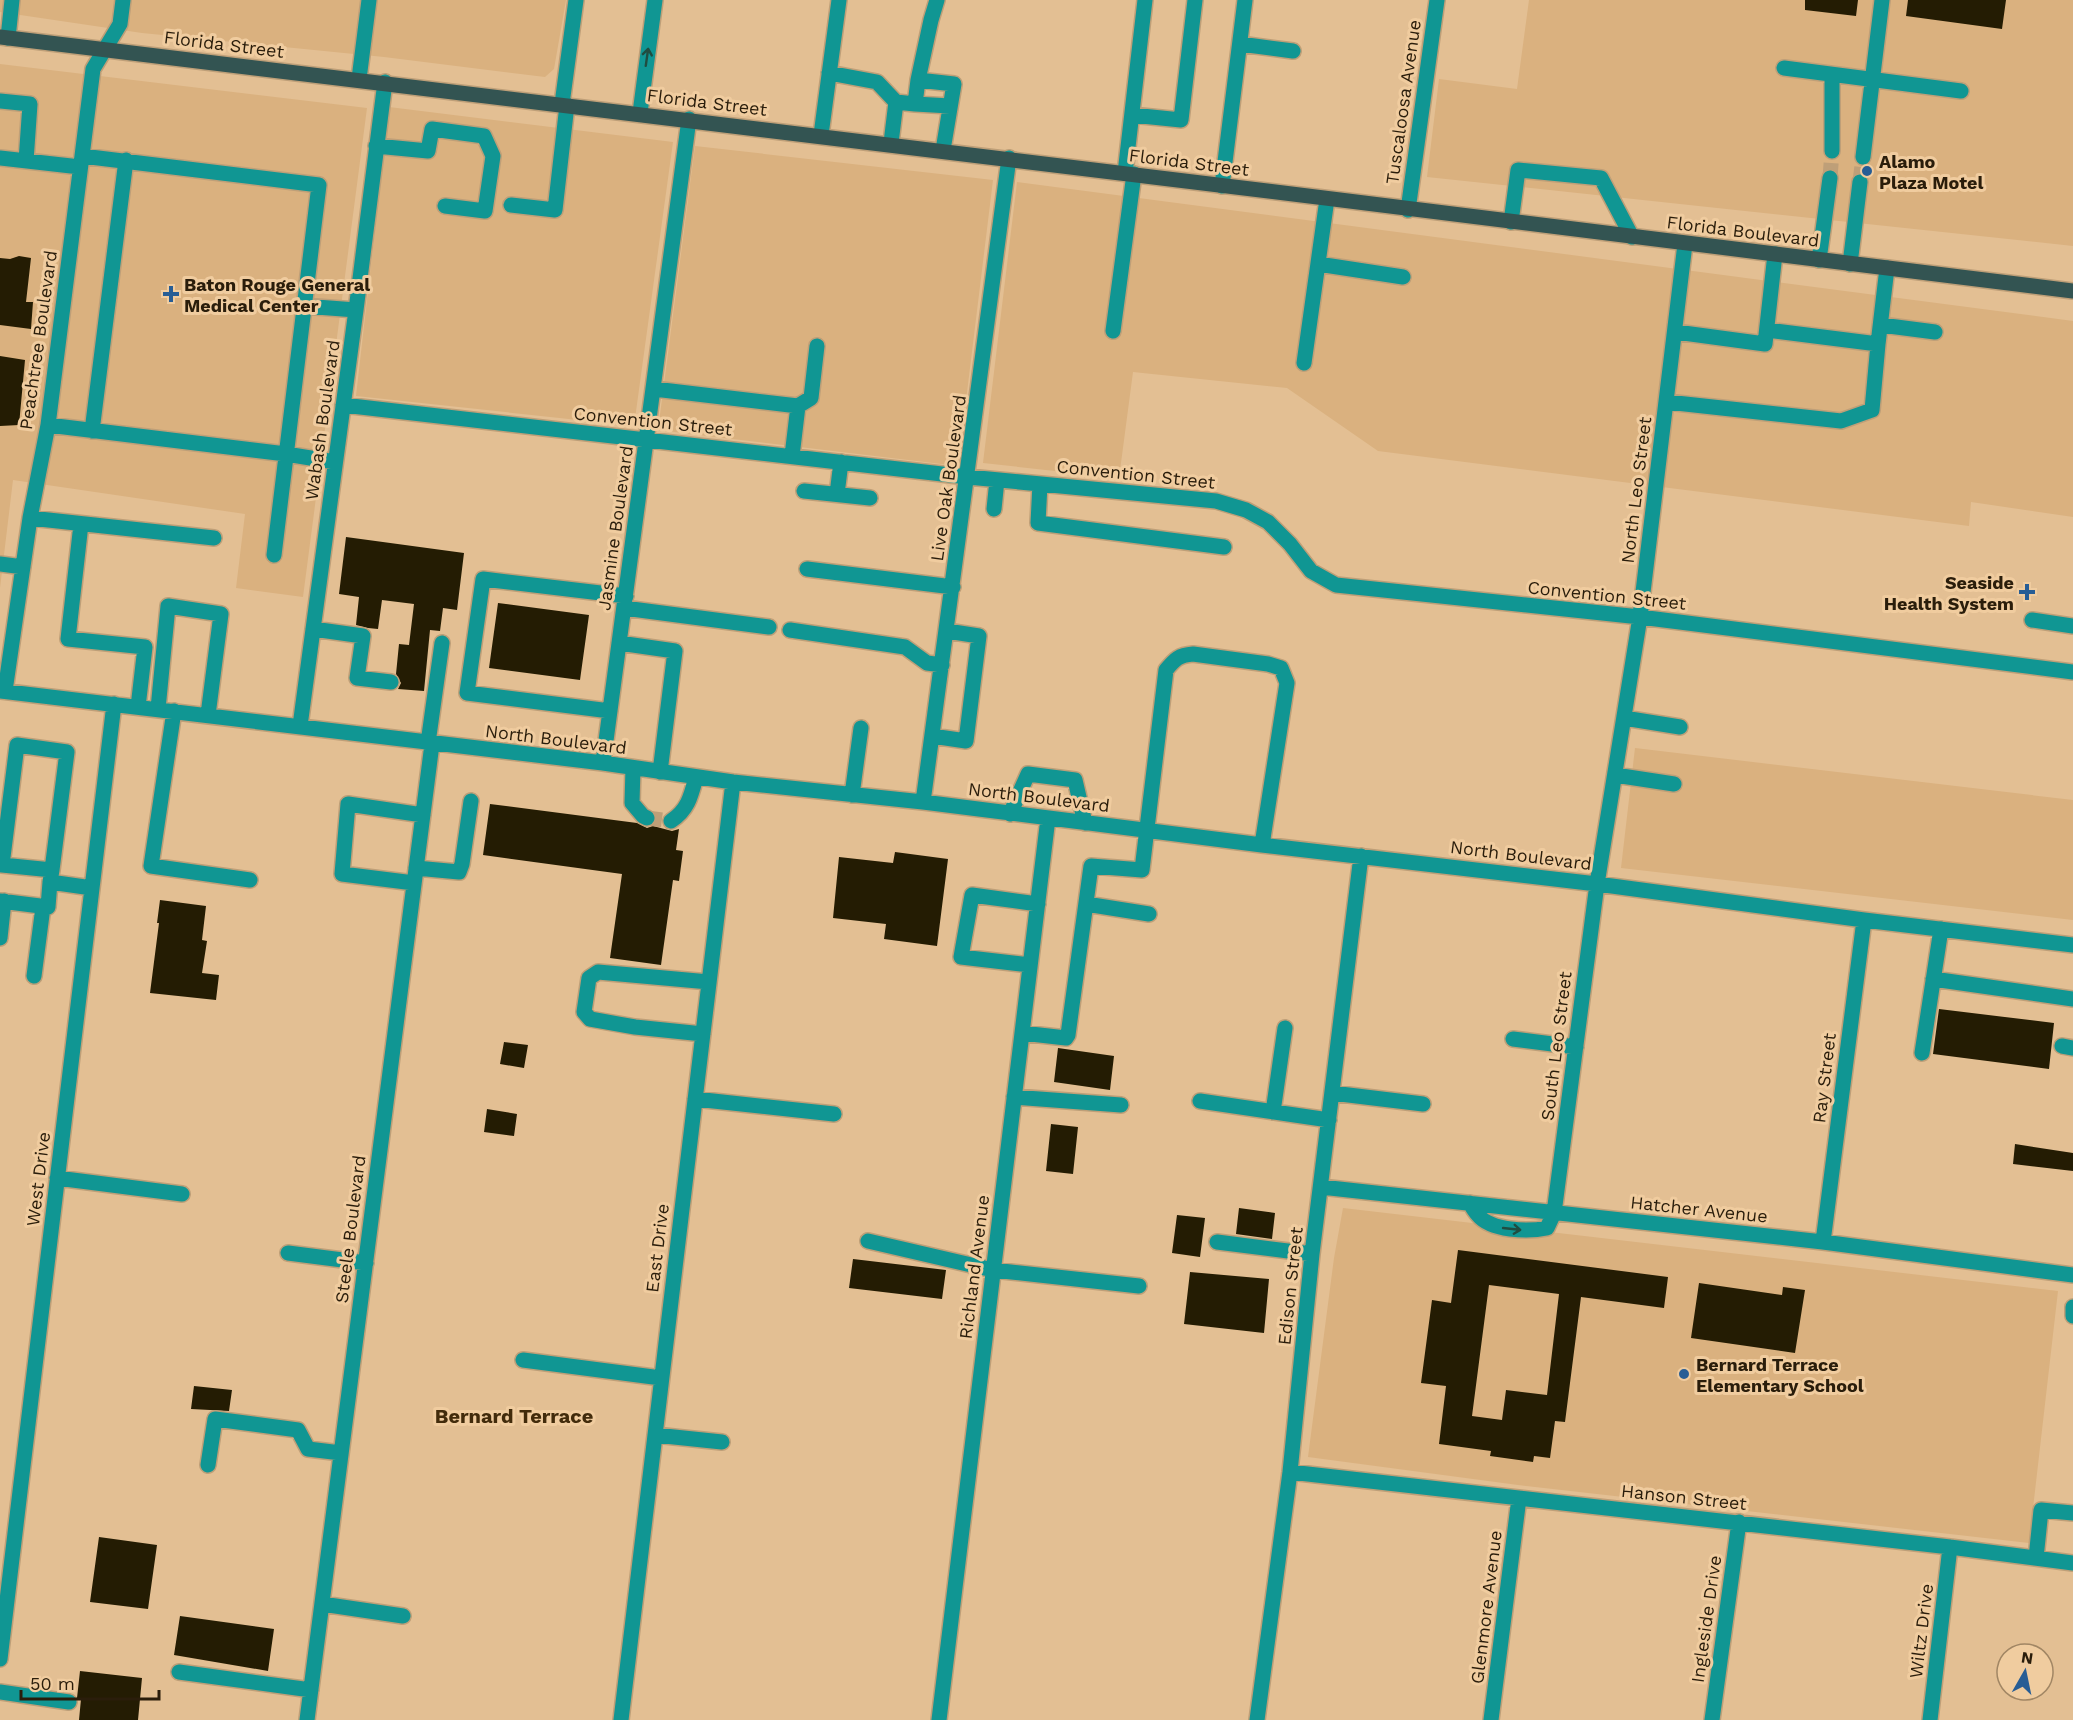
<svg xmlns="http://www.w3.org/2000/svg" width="2073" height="1720" viewBox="0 0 2073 1720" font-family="'Work Sans',sans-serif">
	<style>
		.built { fill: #dab17f }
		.building { fill: #241c03; fill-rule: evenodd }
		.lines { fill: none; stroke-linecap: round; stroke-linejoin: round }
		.minor-tunnel { stroke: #be9f78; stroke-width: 15; stroke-dasharray: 15 8; stroke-linecap: butt }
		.minor-casing { stroke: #be9f78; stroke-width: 18 }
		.major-casing { stroke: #be9f78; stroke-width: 18 }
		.minor { stroke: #109693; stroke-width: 15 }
		.major { stroke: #335452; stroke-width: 15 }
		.oneway { stroke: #204d41 }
		.poi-dot { fill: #275d95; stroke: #f0cc9f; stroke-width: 2 }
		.labels { text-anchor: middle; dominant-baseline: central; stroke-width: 6; stroke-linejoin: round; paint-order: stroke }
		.street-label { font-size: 18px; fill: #2a1d0b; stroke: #f0cc9f }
		.poi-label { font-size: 18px; font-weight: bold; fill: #2a1d0b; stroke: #f0cc9f; text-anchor: start }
		.neighbourhood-label { font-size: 20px; font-weight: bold; fill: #422b0b; stroke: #f0cc9f }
	</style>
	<rect width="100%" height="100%" fill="#e3bf93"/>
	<path class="built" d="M0 0H566L554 69 545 77 384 57 142 33 0 12Z
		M1529 0H2073V246L1427 177 1439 79 1517 89Z
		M0 64 367 108 303 597 236 588 245 514 13 480 0 588Z
		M389 107 673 142 634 426 356 396Z
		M695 146 993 180 958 466 658 430Z
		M1017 182 2073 321V517L1971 502 1969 526 1378 451 1287 388 1133 372 1119 478 983 463Z
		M1635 748 2073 800V920L1621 868Z
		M1343 1208 2058 1291 2029 1543 1518 1485 1308 1457 1334 1258Z"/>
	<path class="building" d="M1805 0H1858L1856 16 1805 10Z
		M1908 0H2006L2002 29 1906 16Z
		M19 256 31 258 26 302H33L31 329 0 325V258L10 259Z
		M0 356 25 360 19 425 0 426Z
		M346 537 464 553 457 610 443 608 440 631 430 630 424 691 398 689 401 683 396 674 399 644 409 645 414 604 382 600 378 629 368 628 356 625 359 597 339 594Z
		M498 603 589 615 580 680 489 668Z
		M490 804 637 823 647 828 653 826 672 831 679 829 676 850 683 851 679 881 673 880 661 965 610 958 622 874 483 855Z
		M895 852 948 859 937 946 884 939 886 924 833 918 839 857 893 863Z
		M160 900 206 906 202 940 207 941 202 973 219 975 216 1000 150 993 159 923H157Z
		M1939 1009 2054 1023 2049 1069 1933 1054Z
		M504 1042 528 1045 524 1068 500 1064Z
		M1058 1048 1114 1056 1110 1090 1054 1082Z
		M487 1109 517 1114 514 1136 484 1132Z
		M1051 1124 1078 1127 1073 1174 1046 1171Z
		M2015 1144 2073 1153V1171L2013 1164Z
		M1239 1208 1275 1213 1272 1239 1236 1234Z
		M1177 1215 1205 1218 1200 1257 1172 1253Z
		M1458 1250 1668 1277 1664 1308 1581 1297 1565 1422 1555 1421 1550 1458 1534 1456 1533 1462 1490 1456 1491 1451 1439 1444 1446 1386 1421 1383 1432 1300 1451 1303ZM1489 1285 1559 1294 1547 1395 1506 1390 1502 1420 1472 1416Z
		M853 1259 946 1270 942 1299 849 1288Z
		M1190 1272 1269 1279 1264 1333 1184 1324Z
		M1699 1283 1782 1295 1783 1287 1805 1290 1795 1353 1691 1338Z
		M194 1386 232 1390 229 1411 191 1409Z
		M99 1537 157 1545 148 1609 90 1602Z
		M180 1616 274 1629 268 1671 174 1655Z
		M80 1671 142 1678 138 1720H79L81 1699 77 1698Z"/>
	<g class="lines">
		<path class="minor-tunnel" d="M1830 178 1832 151
			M1860 182 1863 157
			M647 818 671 821"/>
		<g class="minor-casing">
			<path id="minor" d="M937 0 931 20 918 80 954 84 943 150
				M8 38 12 0
				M1240 44 1293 51
				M1784 68 1961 91
				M829 73 877 82 896 102
				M359 79 369 0
				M918 80 915 104 950 106
				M0 101 30 104 26 161
				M562 104 576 0
				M640 113 655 0
				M1132 115 1181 120 1195 0
				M821 135 839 0
				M891 143 896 102 915 104
				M376 146 428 151 432 129 484 136 493 156 485 211 445 206
				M1832 151V75
				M82 156 319 185 274 555
				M1863 157 1882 0
				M0 158 80 167
				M1125 173 1145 0
				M1222 186 1245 0
				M511 205 555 210 567 105
				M1408 210 1437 0
				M1511 222 1518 170 1601 178 1632 237
				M1819 260 1830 178
				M1318 264 1403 277
				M1850 264 1860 182
				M303 306 356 310
				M1881 325 1935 332
				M1767 330 1878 344 1887 268
				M1113 331 1134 174
				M1676 332 1765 344 1775 254
				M1304 363 1327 199
				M654 389 798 406 792 456
				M1667 402 1841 421 1872 410 1878 344
				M343 405 968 477 1216 501 1246 510 1268 522 1290 544 1311 571 1336 585 1640 617 2073 672
				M798 406 811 398 817 346
				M48 425 286 454 335 462
				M92 431 126 160
				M1040 484 1038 523 1224 547
				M804 491 870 498
				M837 494 841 462
				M994 509 997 480
				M30 518 214 538
				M81 524 68 639 145 647 138 707
				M0 564 23 567
				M807 569 953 587
				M624 608 769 627
				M2032 620 2073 626
				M313 629 363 636 357 678 391 682
				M790 630 905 647 927 663 942 665
				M619 643 675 651 660 772
				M0 691 603 763 733 782 923 802 1262 845 1597 884 1864 920 2073 945
				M5 691 30 518 48 425 93 69 120 24 123 0
				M158 709 168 606 221 614 208 715
				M174 711 151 866 250 880
				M610 711 467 693 483 579 626 596
				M1624 718 1680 727
				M300 726 356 310 385 82
				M932 736 966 741 979 636 947 631
				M428 743 442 643
				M603 763 689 119
				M633 768 632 803 643 816 647 818
				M1615 775 1674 784
				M852 795 861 728
				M923 802 1009 158
				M1010 814 1028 774 1075 780 1085 823
				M671 821C688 810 691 796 696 777
				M416 868 459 872 462 864 471 801
				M52 870 2 865 17 745 67 752 52 870 50 882 92 888
				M414 883 342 874 348 804 423 815
				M0 901 48 907 50 882
				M1086 904 1149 914
				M0 938 4 901
				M1030 965 961 957 972 895 1038 904
				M34 976 43 907
				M1933 979 2073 999
				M1022 1033 1066 1038 1068 1035 1091 866 1142 870 1166 670C1175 659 1179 655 1193 654L1268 664 1281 668 1287 683 1262 845
				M703 1034 635 1027 590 1019 584 1012 589 978 598 972 709 982
				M1513 1039 1576 1047
				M2062 1046 2073 1048
				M1922 1053 1941 929
				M1332 1093 1423 1104
				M1014 1097 1121 1105
				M695 1099 834 1114
				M1200 1101 1329 1120
				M1273 1112 1285 1028
				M57 1178 182 1194
				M1321 1187 1823 1242 2073 1275
				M1470 1203C1472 1207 1475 1212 1478 1215 1491 1231 1528 1232 1547 1228L1554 1213 1597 884 1640 617 1685 244
				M868 1241 993 1270 1139 1286
				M1217 1242 1312 1254
				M1823 1242 1864 920
				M288 1253 366 1263
				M2073 1307V1316
				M523 1360 661 1378
				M655 1435 722 1442
				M208 1465 215 1419 298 1430 308 1449 341 1453
				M1290 1472 1950 1547 2073 1563
				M2036 1558 2041 1510 2073 1513
				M322 1604 403 1616
				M0 1659 114 704
				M179 1672 311 1690
				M0 1692 69 1702
				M307 1720 432 744
				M621 1720 733 782
				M939 1720 1048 818
				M1257 1720 1290 1472 1312 1254 1361 856
				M1491 1720 1519 1498
				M1712 1720 1739 1522
				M1930 1720 1950 1547"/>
		</g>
		<g class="major-casing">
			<path id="major" d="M0 37C692 117 1382 206 2073 291"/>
		</g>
		<use href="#minor" class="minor"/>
		<use href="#major" class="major"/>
	</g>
	<defs><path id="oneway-shaft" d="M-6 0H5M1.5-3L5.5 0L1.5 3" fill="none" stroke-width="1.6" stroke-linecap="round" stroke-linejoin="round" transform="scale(1.5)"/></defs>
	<g class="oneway">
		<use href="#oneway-shaft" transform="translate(647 57) rotate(-82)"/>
		<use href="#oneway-shaft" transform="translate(1512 1229) rotate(6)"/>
	</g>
	<g class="poi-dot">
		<circle cx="1867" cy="171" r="6"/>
		<path d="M168 285h6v6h6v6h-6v6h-6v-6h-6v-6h6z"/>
		<path d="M2024 583h6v6h6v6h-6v6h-6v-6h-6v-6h6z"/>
		<circle cx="1684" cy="1374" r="6"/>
	</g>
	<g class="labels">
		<g class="street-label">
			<text transform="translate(224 44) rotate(7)">Florida Street</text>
			<text transform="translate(707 102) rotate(7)">Florida Street</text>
			<text transform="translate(1403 102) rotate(-82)">Tuscaloosa Avenue</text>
			<text transform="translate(1189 162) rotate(7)">Florida Street</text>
			<text transform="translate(1743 231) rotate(7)">Florida Boulevard</text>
			<text transform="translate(38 340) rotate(-82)">Peachtree Boulevard</text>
			<text transform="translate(322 420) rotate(-82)">Wabash Boulevard</text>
			<text transform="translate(653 421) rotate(6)">Convention Street</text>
			<text transform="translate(1136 474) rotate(6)">Convention Street</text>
			<text transform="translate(948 478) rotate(-82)">Live Oak Boulevard</text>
			<text transform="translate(1636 490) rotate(-83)">North Leo Street</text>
			<text transform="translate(615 528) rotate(-82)">Jasmine Boulevard</text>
			<text transform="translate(1607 595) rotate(6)">Convention Street</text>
			<text transform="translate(556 739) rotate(7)">North Boulevard</text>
			<text transform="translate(1039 797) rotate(7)">North Boulevard</text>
			<text transform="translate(1521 855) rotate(7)">North Boulevard</text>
			<text transform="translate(1556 1046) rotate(-83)">South Leo Street</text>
			<text transform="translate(1824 1078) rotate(-83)">Ray Street</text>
			<text transform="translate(38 1179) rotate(-83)">West Drive</text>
			<text transform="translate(1699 1209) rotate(6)">Hatcher Avenue</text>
			<text transform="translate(350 1229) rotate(-83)">Steele Boulevard</text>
			<text transform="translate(657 1248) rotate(-83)">East Drive</text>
			<text transform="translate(974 1267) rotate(-83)">Richland Avenue</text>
			<text transform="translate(1290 1286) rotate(-84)">Edison Street</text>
			<text transform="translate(1684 1497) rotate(6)">Hanson Street</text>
			<text transform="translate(1486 1607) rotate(-83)">Glenmore Avenue</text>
			<text transform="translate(1706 1619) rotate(-82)">Ingleside Drive</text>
			<text transform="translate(1921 1631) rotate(-83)">Wiltz Drive</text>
		</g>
		<g class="poi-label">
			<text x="1879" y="161">Alamo<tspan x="1879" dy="21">Plaza Motel</tspan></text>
			<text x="184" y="284">Baton Rouge General<tspan x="184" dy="21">Medical Center</tspan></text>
			<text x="2014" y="582" text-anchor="end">Seaside<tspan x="2014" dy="21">Health System</tspan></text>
			<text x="1696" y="1364">Bernard Terrace<tspan x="1696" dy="21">Elementary School</tspan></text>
		</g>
		<g class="neighbourhood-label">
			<text x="514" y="1416">Bernard Terrace</text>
		</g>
	</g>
	<g transform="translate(2025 1672) rotate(9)"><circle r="28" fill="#f0cc9f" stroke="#a18664" stroke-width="1.5"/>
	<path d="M0-4.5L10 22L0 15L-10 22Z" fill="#275d95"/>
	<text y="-9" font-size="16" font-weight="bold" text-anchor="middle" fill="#2a1d0b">N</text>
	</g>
	<path d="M21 1690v9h138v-9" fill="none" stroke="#2a1d0b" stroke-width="3"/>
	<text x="30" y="1690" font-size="18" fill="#2a1d0b" stroke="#f0cc9f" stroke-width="4.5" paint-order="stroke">50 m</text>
</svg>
